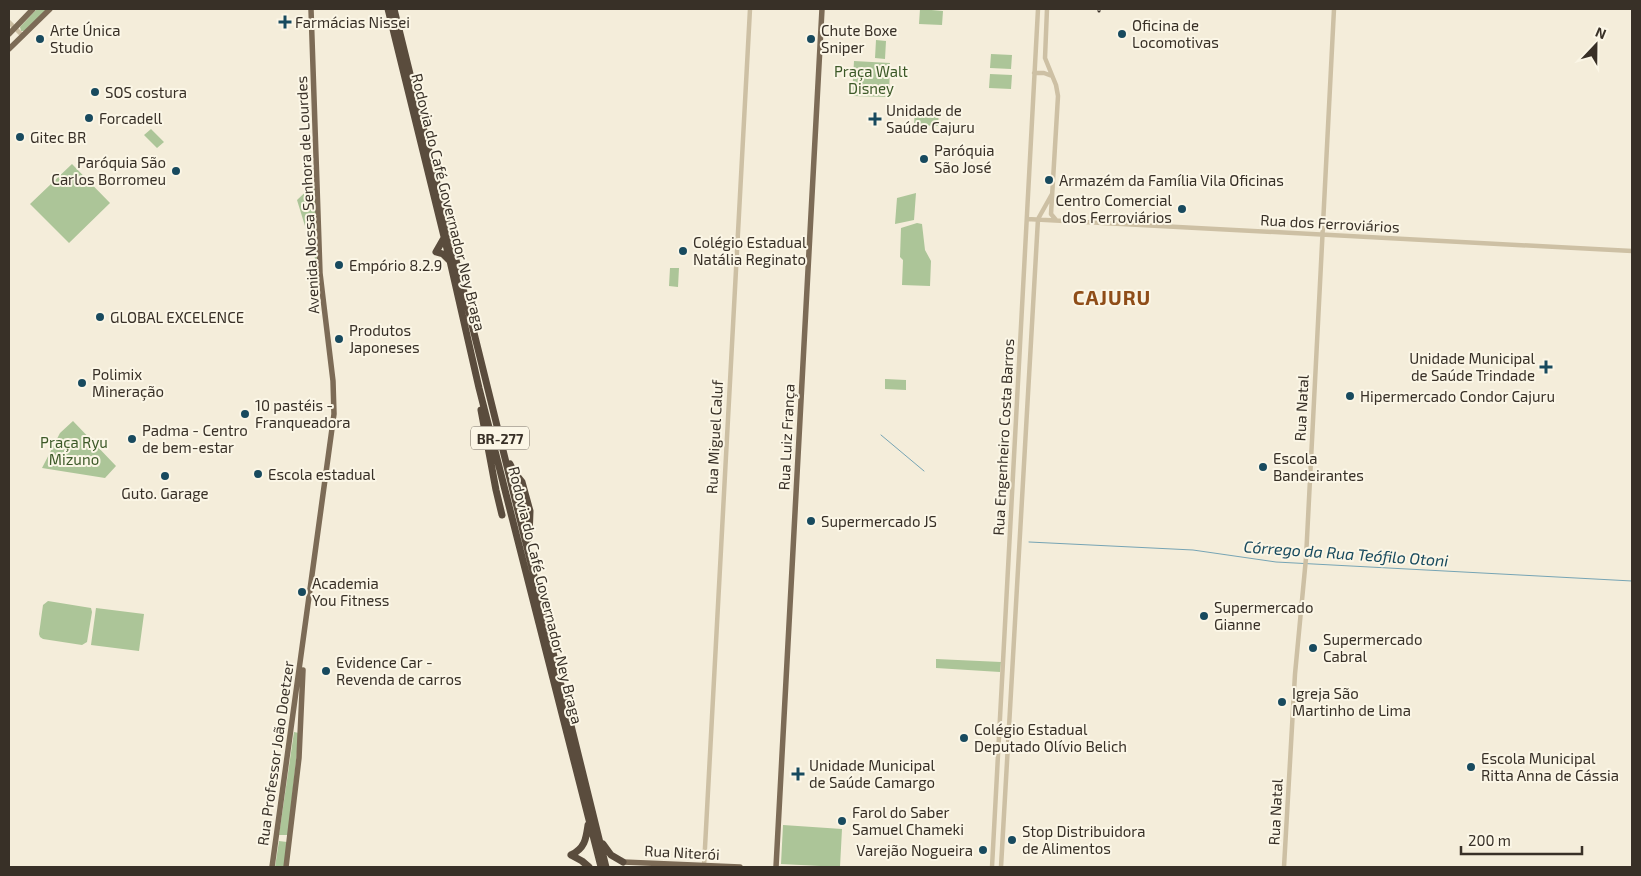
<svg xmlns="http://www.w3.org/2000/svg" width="1641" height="876" viewBox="0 0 1641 876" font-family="'Exo 2',sans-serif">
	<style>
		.green { fill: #acc598 }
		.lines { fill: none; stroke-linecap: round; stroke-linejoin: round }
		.stream { stroke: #76a4b4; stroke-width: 1 }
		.minor { stroke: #cdc0a4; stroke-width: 4.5 }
		.major { stroke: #7c6b56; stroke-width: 5.5 }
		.highway { stroke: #5a4c3d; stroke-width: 7 }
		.rail-casing { stroke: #383027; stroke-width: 3 }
		.rail { stroke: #fbf6e6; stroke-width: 1; stroke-dasharray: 4; stroke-linecap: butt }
		.poi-dot { fill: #184a5e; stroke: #fbf6e6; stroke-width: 2 }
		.labels { text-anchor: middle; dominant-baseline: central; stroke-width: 4; stroke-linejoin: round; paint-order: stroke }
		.shield { fill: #fbf6e6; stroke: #726b60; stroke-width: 1 }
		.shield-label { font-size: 14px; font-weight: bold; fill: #383027 }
		.poi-label { font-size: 15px; fill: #383027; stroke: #fbf6e6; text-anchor: start }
		.park-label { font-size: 15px; fill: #3c5928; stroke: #fbf6e6 }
		.street-label { font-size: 15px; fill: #383027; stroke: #fbf6e6 }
		.water-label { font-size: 16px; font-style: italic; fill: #184a5e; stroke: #fbf6e6 }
		.district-label { font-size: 20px; font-weight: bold; letter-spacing: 1px; fill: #8f4d18; stroke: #fbf6e6 }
	</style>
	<rect width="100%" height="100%" fill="#f4edda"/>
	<path class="green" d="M37 9H47L24 31H21L20 27Z
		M920 9 943 11 942 25 919 24Z
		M876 40 886 41 885 59 875 58Z
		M991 54 1012 55 1011 69 990 68Z
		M854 61 890 63 889 97 852 96Z
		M990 74 1012 75 1011 89 989 88Z
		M915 110 939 111 938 126 914 125Z
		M151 129 164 142 157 148 144 135Z
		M72 164 110 203 69 243 30 204Z
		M315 183 317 265 297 200Z
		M916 193 914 220 895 224 897 198Z
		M917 223 922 224 925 250 931 261 930 286 902 285 903 260 900 257 901 228Z
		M670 268H679L678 287 669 286Z
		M885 379 906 380V390L885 389Z
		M73 421 116 466 105 478 42 468 60 433Z
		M48 601 91 608 92 612 87 642 82 645 43 639 40 637 39 634 43 605Z
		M96 608 144 614 139 651 91 645Z
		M936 659 1001 662 1000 672 936 668Z
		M294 732 299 733 288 835H279Z
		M783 825 842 829 840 867 781 864Z
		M279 841 287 842 284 867H275Z"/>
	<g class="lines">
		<path class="stream" d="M881 435 924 471
			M1029 542 1193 550 1276 562 1632 581"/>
		<path class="minor" d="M1047 9 1045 58 1056 85 1058 96 1051 214 1056 220
			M9 22 23 36
			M1034 73H1044L1052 76
			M1027 219 1632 251
			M704 866 750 9
			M992 867 1038 9
			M1001 867 1038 219 1052 194
			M1284 867 1295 674 1306 558 1334 9"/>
		<path class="major" d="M9 34 33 9
			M9 49 50 9
			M623 862 740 867
			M272 867 334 414 333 381 320 273 311 9
			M286 867 299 758 303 670
			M776 867 822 9"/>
		<path class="highway" d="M388 9 450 261 479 388 601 867
			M394 9 606 867
			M444 238 436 252 443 254 450 261
			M481 410 496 490 502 515
			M510 464 514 472 522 482 530 511 529 538
			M603 844 611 855 623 862
			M571 855C585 848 586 839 588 825
			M571 855 582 861 589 867"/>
		<g class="rail-casing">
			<path id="rail" d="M1099 11V9"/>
		</g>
		<use href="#rail" class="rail"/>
	</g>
	<g class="poi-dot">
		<path d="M282.5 14.5h5v5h5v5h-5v5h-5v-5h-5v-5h5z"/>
		<circle cx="1122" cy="34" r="5"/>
		<circle cx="40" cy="39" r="5"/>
		<circle cx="811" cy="39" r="5"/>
		<circle cx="95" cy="92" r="5"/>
		<circle cx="89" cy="118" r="5"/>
		<path d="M872.5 111.5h5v5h5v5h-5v5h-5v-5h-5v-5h5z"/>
		<circle cx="20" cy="137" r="5"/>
		<circle cx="924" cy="159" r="5"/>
		<circle cx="176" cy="171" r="5"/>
		<circle cx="1049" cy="180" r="5"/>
		<circle cx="1182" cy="209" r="5"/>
		<circle cx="683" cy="251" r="5"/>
		<circle cx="339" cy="265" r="5"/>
		<circle cx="100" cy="317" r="5"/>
		<circle cx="339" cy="339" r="5"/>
		<path d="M1543.5 359.5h5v5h5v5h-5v5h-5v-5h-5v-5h5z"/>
		<circle cx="82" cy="383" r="5"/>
		<circle cx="1350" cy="396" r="5"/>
		<circle cx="245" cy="414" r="5"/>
		<circle cx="132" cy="439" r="5"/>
		<circle cx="1263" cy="467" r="5"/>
		<circle cx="258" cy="474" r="5"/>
		<circle cx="165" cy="476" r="5"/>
		<circle cx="811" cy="521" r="5"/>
		<circle cx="302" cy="592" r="5"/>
		<circle cx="1204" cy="616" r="5"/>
		<circle cx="1313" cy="648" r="5"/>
		<circle cx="326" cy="671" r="5"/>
		<circle cx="1282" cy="702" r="5"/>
		<circle cx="964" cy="738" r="5"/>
		<circle cx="1471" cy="767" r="5"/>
		<path d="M795.5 766.5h5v5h5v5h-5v5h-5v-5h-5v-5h5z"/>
		<circle cx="842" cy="821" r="5"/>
		<circle cx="1012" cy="840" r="5"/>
		<circle cx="983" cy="850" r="5"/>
	</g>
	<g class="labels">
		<rect class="shield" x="471" y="426.5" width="58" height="23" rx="4"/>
		<g class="shield-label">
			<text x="500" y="438">BR-277</text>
		</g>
		<g class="poi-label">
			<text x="295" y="22">Farmácias Nissei</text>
			<text x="1132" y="25">Oficina de<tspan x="1132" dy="17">Locomotivas</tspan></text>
			<text x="50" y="30">Arte Única<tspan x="50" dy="17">Studio</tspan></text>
			<text x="821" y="30">Chute Boxe<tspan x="821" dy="17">Sniper</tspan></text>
			<text x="105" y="92">SOS costura</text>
			<text x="886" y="110">Unidade de<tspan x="886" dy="17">Saúde Cajuru</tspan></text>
			<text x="99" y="118">Forcadell</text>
			<text x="30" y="137">Gitec BR</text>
			<text x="934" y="150">Paróquia<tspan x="934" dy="17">São José</tspan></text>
			<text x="166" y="162" text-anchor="end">Paróquia São<tspan x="166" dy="17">Carlos Borromeu</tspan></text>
			<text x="1059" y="180">Armazém da Família Vila Oficinas</text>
			<text x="1172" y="200" text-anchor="end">Centro Comercial<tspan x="1172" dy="17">dos Ferroviários</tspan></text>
			<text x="693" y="242">Colégio Estadual<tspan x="693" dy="17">Natália Reginato</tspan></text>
			<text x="349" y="265">Empório 8.2.9</text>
			<text x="110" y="317">GLOBAL EXCELENCE</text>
			<text x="349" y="330">Produtos<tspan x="349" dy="17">Japoneses</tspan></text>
			<text x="1535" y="358" text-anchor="end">Unidade Municipal<tspan x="1535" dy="17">de Saúde Trindade</tspan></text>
			<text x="92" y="374">Polimix<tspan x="92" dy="17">Mineração</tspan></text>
			<text x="1360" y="396">Hipermercado Condor Cajuru</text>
			<text x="255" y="405">10 pastéis -<tspan x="255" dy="17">Franqueadora</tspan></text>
			<text x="142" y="430">Padma - Centro<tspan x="142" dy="17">de bem-estar</tspan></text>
			<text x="1273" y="458">Escola<tspan x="1273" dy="17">Bandeirantes</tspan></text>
			<text x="268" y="474">Escola estadual</text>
			<text x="165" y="493" text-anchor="middle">Guto. Garage</text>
			<text x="821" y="521">Supermercado JS</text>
			<text x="312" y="583">Academia<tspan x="312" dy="17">You Fitness</tspan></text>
			<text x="1214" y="607">Supermercado<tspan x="1214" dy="17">Gianne</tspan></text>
			<text x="1323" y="639">Supermercado<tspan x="1323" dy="17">Cabral</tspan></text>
			<text x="336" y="662">Evidence Car -<tspan x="336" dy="17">Revenda de carros</tspan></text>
			<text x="1292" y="693">Igreja São<tspan x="1292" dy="17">Martinho de Lima</tspan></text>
			<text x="974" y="729">Colégio Estadual<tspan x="974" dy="17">Deputado Olívio Belich</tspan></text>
			<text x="1481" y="758">Escola Municipal<tspan x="1481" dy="17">Ritta Anna de Cássia</tspan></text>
			<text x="809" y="765">Unidade Municipal<tspan x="809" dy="17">de Saúde Camargo</tspan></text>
			<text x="852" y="812">Farol do Saber<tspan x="852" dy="17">Samuel Chameki</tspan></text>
			<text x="1022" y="831">Stop Distribuidora<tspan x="1022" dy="17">de Alimentos</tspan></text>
			<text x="973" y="850" text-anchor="end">Varejão Nogueira</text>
		</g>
		<g class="park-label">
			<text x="871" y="71">Praça Walt<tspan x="871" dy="17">Disney</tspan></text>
			<text x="74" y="442">Praça Ryu<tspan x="74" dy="17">Mizuno</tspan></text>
		</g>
		<g class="street-label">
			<text transform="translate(307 195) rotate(-93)">Avenida Nossa Senhora de Lourdes</text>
			<text transform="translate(449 202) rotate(76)">Rodovia do Café Governador Ney Braga</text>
			<text transform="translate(1330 223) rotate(3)">Rua dos Ferroviários</text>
			<text transform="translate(1301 408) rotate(-87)">Rua Natal</text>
			<text transform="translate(714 437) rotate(-87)">Rua Miguel Caluf</text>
			<text transform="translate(786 437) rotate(-87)">Rua Luiz França</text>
			<text transform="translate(1003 437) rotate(-87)">Rua Engenheiro Costa Barros</text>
			<text transform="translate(546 595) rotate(76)">Rodovia do Café Governador Ney Braga</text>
			<text transform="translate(275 753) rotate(-82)">Rua Professor João Doetzer</text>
			<text transform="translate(1275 812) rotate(-87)">Rua Natal</text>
			<text transform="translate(682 852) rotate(3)">Rua Niterói</text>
		</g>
		<g class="water-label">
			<text transform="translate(1346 553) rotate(4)">Córrego da Rua Teófilo Otoni</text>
		</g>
		<g class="district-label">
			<text x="1112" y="297">CAJURU</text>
		</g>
	</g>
	<rect width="1641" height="876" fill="none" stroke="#383027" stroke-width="20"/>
	<g transform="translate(1596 45) rotate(22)" stroke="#fbf6e6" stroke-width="4" paint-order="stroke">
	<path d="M0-4L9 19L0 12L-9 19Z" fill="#383027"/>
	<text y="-8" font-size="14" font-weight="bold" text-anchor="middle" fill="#383027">N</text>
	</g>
	<path d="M1461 846v8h121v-8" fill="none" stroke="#383027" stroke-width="2.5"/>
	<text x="1468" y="846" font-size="15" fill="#383027" stroke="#fbf6e6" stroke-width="4" paint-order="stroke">200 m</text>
</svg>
